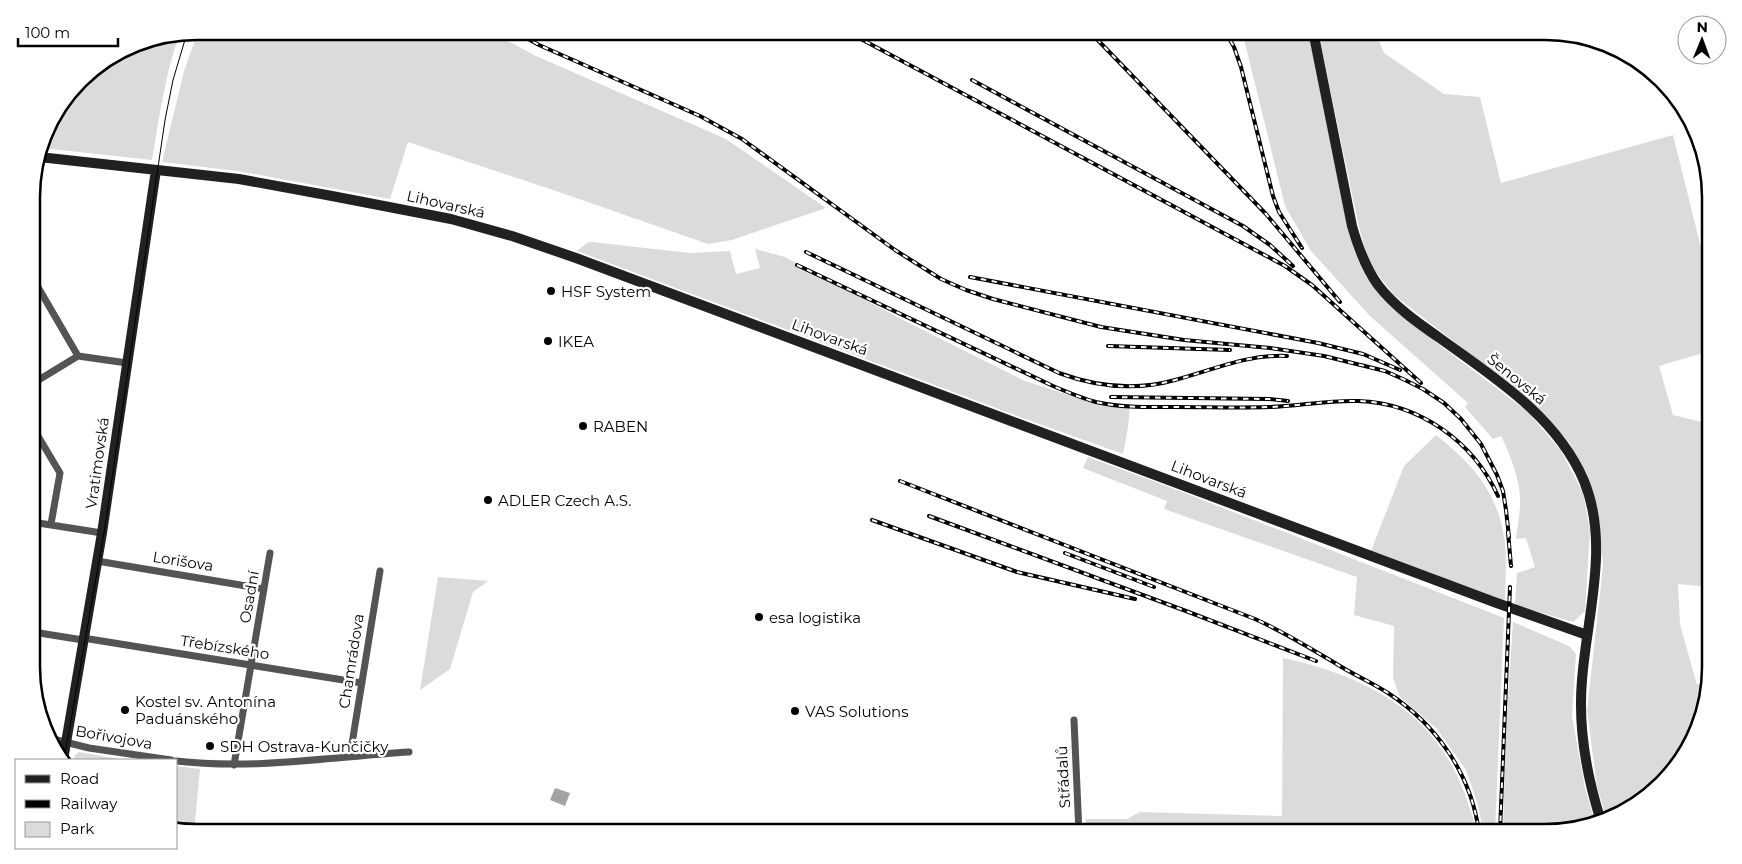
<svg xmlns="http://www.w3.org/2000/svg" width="1742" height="864" viewBox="0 0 1742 864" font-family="Montserrat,sans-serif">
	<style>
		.green { fill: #dbdbdb }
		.water { fill: #a2a2a2 }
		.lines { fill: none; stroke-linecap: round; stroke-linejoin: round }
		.street { stroke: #545454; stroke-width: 7 }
		.secondary { stroke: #212121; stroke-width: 10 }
		.tram { stroke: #000; stroke-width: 1 }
		.rail-casing { stroke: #000; stroke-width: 4 }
		.rail { stroke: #fff; stroke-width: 2; stroke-dasharray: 5.5; stroke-linecap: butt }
		.poi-dot { fill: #000; stroke: #fff; stroke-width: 2 }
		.labels { text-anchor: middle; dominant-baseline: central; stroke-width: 4.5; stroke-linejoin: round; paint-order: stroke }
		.street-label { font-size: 15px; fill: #000; stroke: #fff }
		.poi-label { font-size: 15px; fill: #000; stroke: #fff; text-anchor: start }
		.rim { fill: none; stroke: #000; stroke-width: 2.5 }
	</style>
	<rect width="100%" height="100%" fill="#fff"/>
	<path class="green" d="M198 31H489L536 56 726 139 826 208 732 240 708 244 559 192 408 142 390 199 237 171 162 162 184 71Z
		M1242 31H1308L1346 216 1366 276 1404 318 1528 412 1561 451 1583 493 1590 530 1585 611 1573 622 1515 605 1517 573 1535 567 1526 538 1516 539C1518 522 1522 505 1519 488 1516 470 1509 452 1501 436L1493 439 1465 407 1468 403 1370 316 1311 251 1285 206Z
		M1318 31H1375L1384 53 1444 94 1480 97 1501 183 1673 135 1710 284V351L1659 366 1673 415 1710 424 1711 587 1678 584 1680 624 1697 685 1708 678 1694 740 1637 805 1606 816 1597 787 1587 710 1603 566 1599 518 1593 491 1569 442 1528 399 1394 295 1369 263 1358 223Z
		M179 35C165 76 159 118 152 160L42 148 48 123 87 73 134 44Z
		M592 242 690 253 730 251 736 274 760 268 755 249 785 257 907 322 1025 381 1084 400 1130 406 1128 427 1123 454 1028 420 577 251 587 243Z
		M1436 435C1474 465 1499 494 1505 543 1507 562 1505 583 1505 602L1371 551 1404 466Z
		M1088 457 1172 488 1504 618 1495 832H1483L1478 805 1466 770 1437 729 1400 697 1393 678 1394 626 1354 615 1357 577 1164 509 1167 501 1083 468Z
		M438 577 488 581 473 592 450 669 420 690Z
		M1513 622 1569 646 1576 654 1572 716 1585 788 1594 819 1556 832H1503L1506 728Z
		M1283 658C1363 675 1434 711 1464 792 1469 805 1474 819 1476 832L1086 833V819H1127L1140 812 1282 816Z
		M79 752 125 760H126H74L75 755Z
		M176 766 200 769 194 832 176 828Z"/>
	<path class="water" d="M555 788 570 793 565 806 550 800Z"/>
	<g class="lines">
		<path class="street" d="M32 248 35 282 78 356
			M32 384 78 356 127 363
			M32 426 60 473 51 524
			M32 522 102 533
			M97 561 264 589
			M33 632 83 640
			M83 638 362 683
			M1074 720 1079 833
			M53 739 89 748 171 760
			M350 756 380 571
			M176 761C254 770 332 757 409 752
			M234 765 270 553"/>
		<path class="secondary" d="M1313 31 1352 226C1358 247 1365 267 1378 285 1395 307 1418 323 1441 339 1495 378 1557 417 1584 481 1610 544 1587 615 1582 680 1578 726 1586 773 1600 818
			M39 157 239 179 332 196 451 219 512 236 576 258 1494 602 1587 635
			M63 760 102 533 156 170"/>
		<path class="tram" d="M64 760 104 533 165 120 173 80 187 33"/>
		<g class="rail-casing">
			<path id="rail" d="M514 31 539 45 700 116 742 139 895 250 941 279 966 290 993 299 1101 327 1184 340 1270 348 1324 356 1385 371 1405 380 1423 389 1444 403 1461 419 1481 444 1497 475 1503 491 1506 510 1509 537
				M846 31 1285 266 1312 285 1421 383
				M1089 31 1266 214 1340 302
				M1225 31 1234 47 1241 67 1273 196 1279 212 1302 248
				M972 80 1243 226 1270 245 1293 266
				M806 252 1059 373C1097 387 1136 391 1175 380 1213 370 1247 354 1287 356
				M797 265 1053 386C1067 392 1081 398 1096 402 1122 408 1149 407 1175 407 1207 407 1239 408 1270 407 1299 406 1329 400 1358 401 1419 403 1473 441 1498 496
				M970 277 1318 343 1363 354 1400 370
				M1108 346 1230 350
				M1111 397 1269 399 1288 401
				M900 481 1255 619C1284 632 1308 647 1335 663 1352 674 1371 682 1388 693 1437 725 1471 774 1479 832
				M929 516 1186 611 1316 661
				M872 520 1017 572 1135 599
				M1508 532 1511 566
				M1065 553 1154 587
				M1500 832 1510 587"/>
		</g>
		<use href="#rail" class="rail"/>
	</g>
	<g class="poi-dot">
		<circle cx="551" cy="291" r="5"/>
		<circle cx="548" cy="341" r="5"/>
		<circle cx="583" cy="426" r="5"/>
		<circle cx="488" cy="500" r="5"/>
		<circle cx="759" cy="617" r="5"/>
		<circle cx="125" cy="710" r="5"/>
		<circle cx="795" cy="711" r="5"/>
		<circle cx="210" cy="746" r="5"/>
	</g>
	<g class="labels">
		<g class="street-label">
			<text transform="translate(446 204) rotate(13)">Lihovarská</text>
			<text transform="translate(830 337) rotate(20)">Lihovarská</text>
			<text transform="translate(1517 379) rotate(39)">Šenovská</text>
			<text transform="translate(97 463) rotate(-82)">Vratimovská</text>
			<text transform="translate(1209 479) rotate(21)">Lihovarská</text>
			<text transform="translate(183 561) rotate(9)">Lorišova</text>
			<text transform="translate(249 597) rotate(-80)">Osadní</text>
			<text transform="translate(225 647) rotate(9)">Třebízského</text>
			<text transform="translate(351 661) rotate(-81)">Chamrádova</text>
			<text transform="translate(114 737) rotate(10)">Bořivojova</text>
			<text transform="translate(1063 777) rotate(-93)">Střádalů</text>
		</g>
		<g class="poi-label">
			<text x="561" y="291">HSF System</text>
			<text x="558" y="341">IKEA</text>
			<text x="593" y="426">RABEN</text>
			<text x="498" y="500">ADLER Czech A.S.</text>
			<text x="769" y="617">esa logistika</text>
			<text x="135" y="701">Kostel sv. Antonína<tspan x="135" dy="17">Paduánského</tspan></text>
			<text x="805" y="711">VAS Solutions</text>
			<text x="220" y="746">SDH Ostrava-Kunčičky</text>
		</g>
	</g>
	<path d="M0 0H1742V864H0ZM197 40H1545A157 157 0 0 1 1702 197V667A157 157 0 0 1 1545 824H197A157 157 0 0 1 40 667V197A157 157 0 0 1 197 40Z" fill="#fff" fill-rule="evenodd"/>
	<path class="rim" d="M197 40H1545A157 157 0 0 1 1702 197V667A157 157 0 0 1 1545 824H197A157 157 0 0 1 40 667V197A157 157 0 0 1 197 40Z"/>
	<rect x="15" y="759" width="162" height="90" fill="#ffffff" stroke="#999999"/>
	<rect x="25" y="775" width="25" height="8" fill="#212121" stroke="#999999"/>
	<text x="60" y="784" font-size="15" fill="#000000">Road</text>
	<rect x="25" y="800" width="25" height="8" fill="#000000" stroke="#999999"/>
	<text x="60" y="809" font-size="15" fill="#000000">Railway</text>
	<rect x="25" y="822" width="25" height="15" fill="#dbdbdb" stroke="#999999"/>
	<text x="60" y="834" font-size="15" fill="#000000">Park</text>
	<g transform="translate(1702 40) rotate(1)"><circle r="24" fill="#ffffff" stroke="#999999"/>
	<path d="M0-4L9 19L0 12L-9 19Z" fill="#000000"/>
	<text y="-8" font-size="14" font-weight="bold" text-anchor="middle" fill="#000000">N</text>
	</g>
	<path d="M18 38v8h100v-8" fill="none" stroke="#000000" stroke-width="2.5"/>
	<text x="25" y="38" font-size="15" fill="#000000" stroke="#ffffff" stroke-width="4" paint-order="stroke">100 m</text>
</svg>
